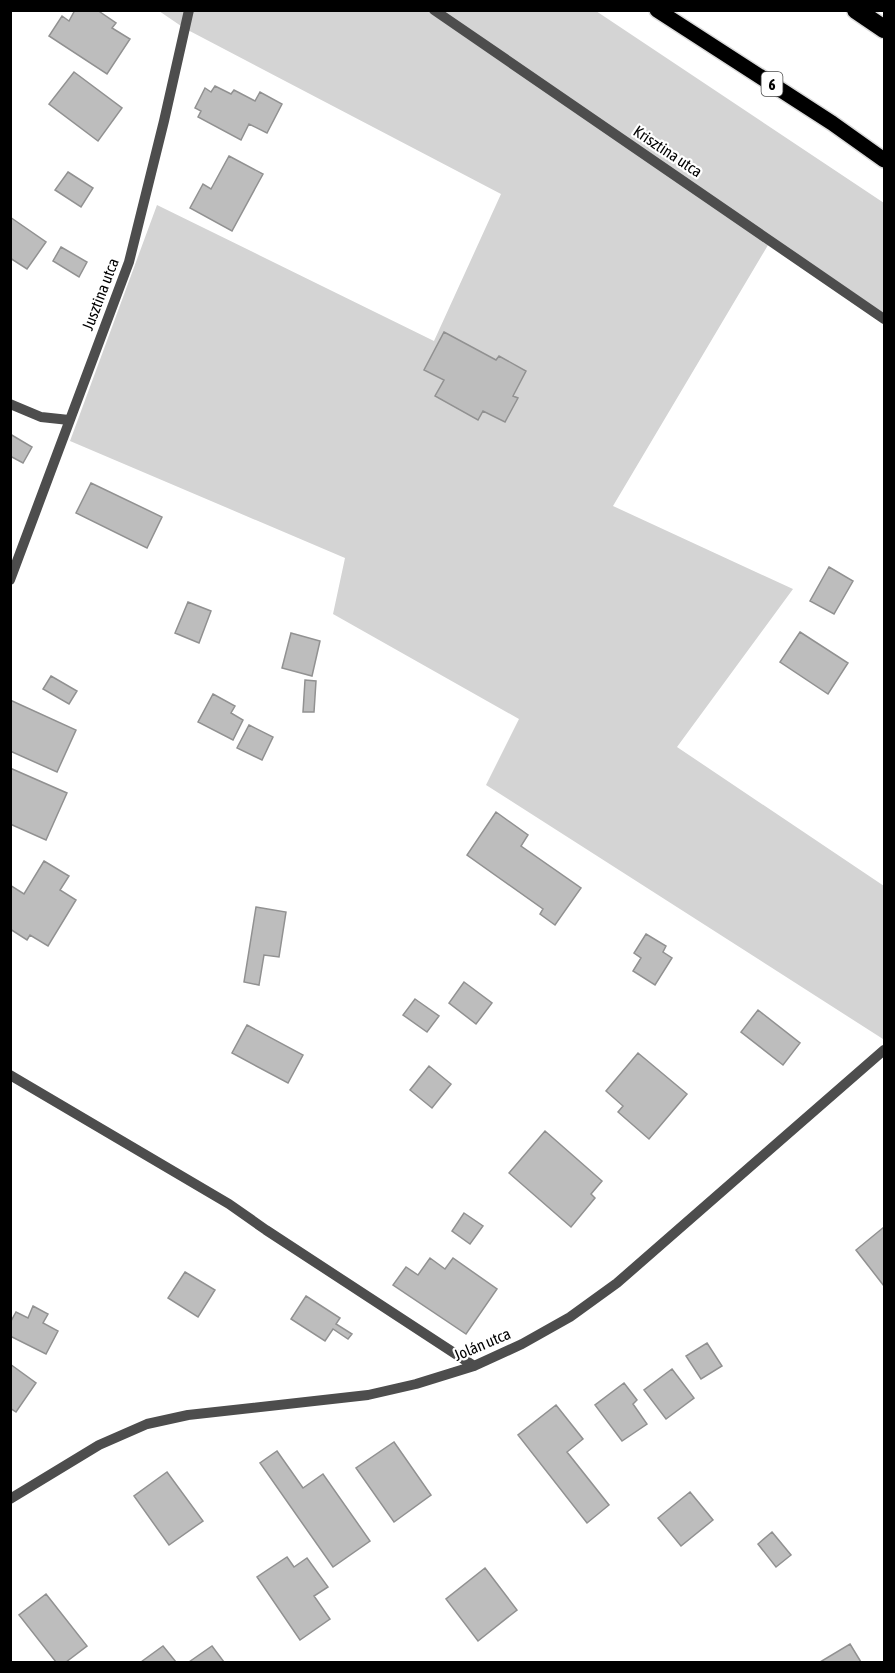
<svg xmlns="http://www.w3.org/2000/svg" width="895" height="1673" viewBox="0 0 895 1673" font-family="'Asap Condensed',sans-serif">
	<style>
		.green { fill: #d4d4d4 }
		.building { fill: #bdbdbd; stroke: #919191; stroke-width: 1.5 }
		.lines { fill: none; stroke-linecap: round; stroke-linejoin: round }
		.major-casing { stroke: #dbdbdb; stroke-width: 18 }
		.highway-casing { stroke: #dbdbdb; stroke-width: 21 }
		.minor { stroke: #4d4d4d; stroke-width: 10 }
		.major { stroke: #000; stroke-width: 15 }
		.highway { stroke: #000; stroke-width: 18 }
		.labels { text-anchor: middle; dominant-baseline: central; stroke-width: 4.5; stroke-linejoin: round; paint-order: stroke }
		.shield { fill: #fff; stroke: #4c4c4c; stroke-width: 1.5 }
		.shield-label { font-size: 15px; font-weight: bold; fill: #000 }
		.street-label { font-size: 16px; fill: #000; stroke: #fff }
	</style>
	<rect width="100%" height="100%" fill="#fff"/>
	<path class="green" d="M159 11H596L884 203V319L771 240 613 506 793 589 677 747 884 886 883 1039 486 785 519 719 333 614 345 558 70 441 157 205 434 341 501 194 184 28Z"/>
	<path class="building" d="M75 10H97L116 23 112 28 130 39 107 74 49 36 62 16 69 21Z
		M74 72 122 108 98 141 49 104Z
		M215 86 231 94 234 90 255 101 260 92 282 104 267 133 249 124 241 140 198 117 201 111 195 108 205 88 211 92Z
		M229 156 263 174 232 231 190 208 203 184 211 189Z
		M68 172 93 188 81 207 55 190Z
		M10 217 46 242 27 269 10 258Z
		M61 247 87 262 79 277 53 261Z
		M444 332 496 360 499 356 526 371 513 396 518 398 505 422 483 411 478 420 435 396 444 380 424 370Z
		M10 434 32 447 23 463 10 456Z
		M91 483 162 517 147 548 76 513Z
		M829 567 853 581 834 614 810 601Z
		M188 602 211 611 199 643 175 633Z
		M800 632 848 663 828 694 780 662Z
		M291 633 320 641 312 676 282 668Z
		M51 676 77 691 69 704 43 689Z
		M305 680 316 681 314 712H303Z
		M213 694 235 706 231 713 243 720 233 740 198 722Z
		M10 700 76 730 57 772 10 751Z
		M249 725 273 737 262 760 237 748Z
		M10 768 67 793 46 840 10 824Z
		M496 812 528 835 521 846 581 888 555 925 540 914 543 909 467 855Z
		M44 861 69 876 60 890 76 900 48 946 30 935 27 940 10 929V885L24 894Z
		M256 907 286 912 279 957 264 955 259 985 244 982Z
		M646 934 666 946 663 952 672 958 655 985 633 971 641 958 634 953Z
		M464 982 492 1003 476 1024 449 1003Z
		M415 999 439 1016 427 1032 403 1015Z
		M758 1010 800 1043 783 1065 741 1032Z
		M247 1025 303 1055 288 1083 232 1053Z
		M638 1053 687 1094 649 1139 618 1112 623 1106 606 1091Z
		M429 1066 451 1084 432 1108 410 1090Z
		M545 1131 602 1181 591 1194 595 1198 571 1227 509 1173Z
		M464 1213 483 1226 470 1244 452 1231Z
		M884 1227V1286L856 1250Z
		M430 1258 445 1269 453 1258 497 1289 466 1334 393 1285 406 1267 418 1275Z
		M185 1272 215 1290 198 1317 168 1298Z
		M306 1296 340 1318 336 1324 352 1334 348 1339 333 1329 325 1341 291 1319Z
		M33 1306 48 1314 43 1323 58 1331 46 1354 10 1336V1323L16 1312 28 1318Z
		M707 1343 722 1366 701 1379 686 1356Z
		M10 1364 36 1383 16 1412 10 1408Z
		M672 1369 694 1398 666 1419 644 1390Z
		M624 1383 637 1400 633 1404 647 1424 622 1441 595 1405Z
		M556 1405 583 1439 567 1452 609 1505 587 1523 518 1435Z
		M394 1442 431 1495 394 1522 356 1468Z
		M277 1451 303 1488 323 1474 370 1541 333 1567 260 1463Z
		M167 1472 203 1521 169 1545 134 1496Z
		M690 1492 713 1520 681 1546 658 1518Z
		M772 1532 791 1555 776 1567 758 1544Z
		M287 1557 294 1567 307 1558 328 1587 314 1596 330 1619 300 1640 257 1577Z
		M485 1568 517 1610 478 1641 446 1599Z
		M46 1594 87 1646 66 1662H56L19 1615Z
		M850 1644 861 1662H820Z
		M163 1646 176 1662H141Z
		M212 1646 224 1662H189Z"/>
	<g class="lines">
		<g class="major-casing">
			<path id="major" d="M657 10 832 123 884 160"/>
		</g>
		<g class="highway-casing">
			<path id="highway" d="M856 10 884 29"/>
		</g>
		<path class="minor" d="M434 10 884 319
			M10 404 41 417 69 420
			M10 580 129 262 164 121 189 10
			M10 1075 229 1204 266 1230 474 1366
			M10 1499 99 1445 147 1424 188 1415 368 1395 416 1384 474 1366 522 1344 570 1317 617 1283 884 1050"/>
		<use href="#major" class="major"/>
		<use href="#highway" class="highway"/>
	</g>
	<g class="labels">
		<rect class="shield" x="761.5" y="72" width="21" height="24" rx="4.5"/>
		<g class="shield-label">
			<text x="772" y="84">6</text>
		</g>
		<g class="street-label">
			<text transform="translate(668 151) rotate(34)">Krisztina utca</text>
			<text transform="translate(100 294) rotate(-69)">Jusztina utca</text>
			<text transform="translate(482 1344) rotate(-23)">Jolán utca</text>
		</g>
	</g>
	<rect width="895" height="1673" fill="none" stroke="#000000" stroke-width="24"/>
</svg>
